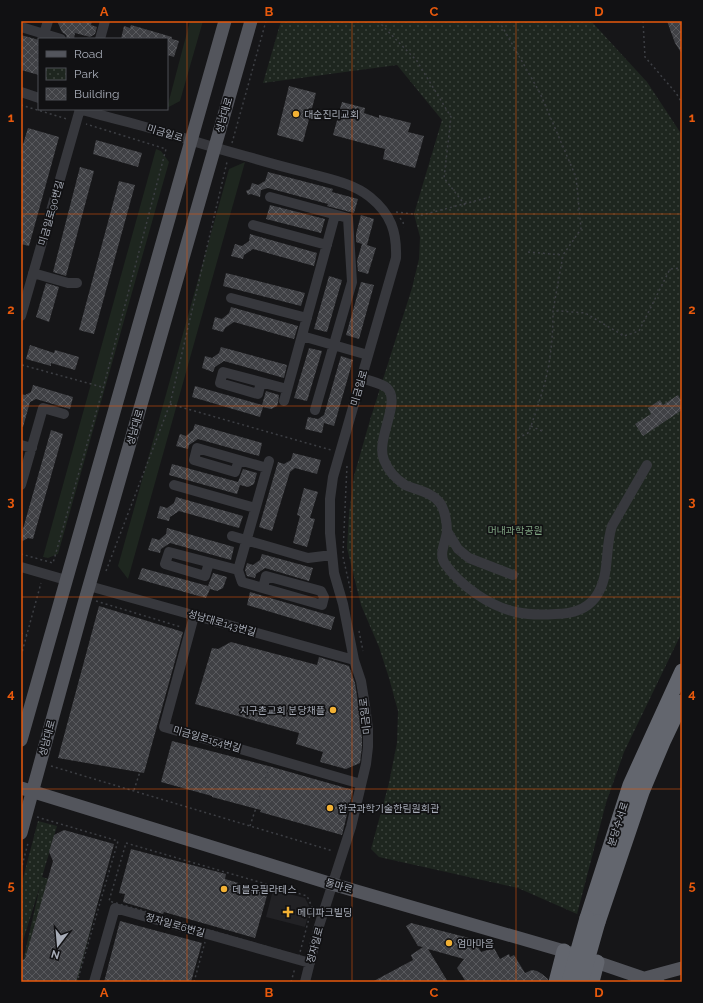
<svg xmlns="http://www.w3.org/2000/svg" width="703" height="1003" viewBox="0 0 703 1003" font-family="Raleway,'Noto Sans KR',sans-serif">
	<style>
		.built { fill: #222225 }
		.grass { fill: #1e261f }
		.park { fill: url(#park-dots) }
		.building { fill: url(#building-cross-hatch) }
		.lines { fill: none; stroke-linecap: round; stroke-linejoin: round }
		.path { stroke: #3d3f44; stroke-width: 1.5; stroke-dasharray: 2 3; stroke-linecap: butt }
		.minor { stroke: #37383d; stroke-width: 10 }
		.major { stroke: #53555c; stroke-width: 13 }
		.highway { stroke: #63666e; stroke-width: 15 }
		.highway-bridge { stroke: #63666e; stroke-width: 15 }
		.grid { fill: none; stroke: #e8590c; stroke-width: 1; stroke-opacity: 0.55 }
		.poi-dot { fill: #f2b134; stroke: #111113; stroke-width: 1.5 }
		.labels { text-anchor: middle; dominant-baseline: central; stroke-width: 3.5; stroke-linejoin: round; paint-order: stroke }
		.poi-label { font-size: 10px; fill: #a8adb8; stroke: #111113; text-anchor: start }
		.street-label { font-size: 10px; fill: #a8adb8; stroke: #111113 }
		.park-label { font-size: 10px; fill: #7fa381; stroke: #111113 }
		.neatline { fill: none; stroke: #e8590c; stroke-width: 1.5 }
		.grid-label { font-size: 13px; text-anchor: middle; font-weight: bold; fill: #e8590c }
	</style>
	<defs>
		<pattern id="park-dots" width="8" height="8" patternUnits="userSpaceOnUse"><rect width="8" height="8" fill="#1e261f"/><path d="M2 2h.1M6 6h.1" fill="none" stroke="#3c433d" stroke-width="1.8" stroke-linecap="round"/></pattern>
		<pattern id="building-cross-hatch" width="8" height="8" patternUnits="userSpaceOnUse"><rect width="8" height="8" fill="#404145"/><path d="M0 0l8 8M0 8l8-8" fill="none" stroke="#595a5e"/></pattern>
	</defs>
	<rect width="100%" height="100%" fill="#161618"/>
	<path class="built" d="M273 890 305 898 310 908 305 927 266 917Z"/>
	<path class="grass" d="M190 21H203L180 101 167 108Z
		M156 149 161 151 169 162 58 554 48 558 43 557Z
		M245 162 128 579 118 566 229 169Z"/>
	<path class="park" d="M281 21H591L647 82 682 135V632L624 752 606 803 577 914 518 888 379 857 371 849 389 783 397 743 398 711 389 678 379 647 361 605 347 548 349 514 354 476 370 420 412 288 419 259 420 237 414 214 442 120 397 65 263 83Z
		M38 821 57 826 42 877 100 894 77 982H34L21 970 40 886 21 947V886Z"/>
	<path class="building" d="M57 21H75L82 23 83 21H92L91 25 97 27 95 34 90 37 75 33 74 39H67L66 35 62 32Z
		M667 21H682V54L675 43Z
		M131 25 172 37V39L179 41 174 57 167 55V39H121L124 26 130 28Z
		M21 35 39 40V75L21 70Z
		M289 86 316 93 303 142 277 135Z
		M342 102 365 108 364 113 379 118V115L411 123 408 132 424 136 415 168 383 159 385 149 333 135Z
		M28 128 59 137 29 246 21 244V151Z
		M96 140 142 153 138 167 93 154Z
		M80 167 94 171 66 276 53 272Z
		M268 172 333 189 332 192 358 199 354 213 327 206 328 204 268 188 261 190 260 197 251 194 248 195 246 191 250 189 252 183 258 185 265 181Z
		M119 181 135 185 94 334 79 330Z
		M270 205 325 219 321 233 266 219Z
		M361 215 374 219 367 245 376 248 368 274 358 271 357 261 362 244 356 242V234Z
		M250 234 317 253 314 266 253 249 244 255 243 259 231 256 235 244 242 246 249 241Z
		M226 273 305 293 301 306 223 286Z
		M329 276 342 280 327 332 314 329Z
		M361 282 374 285 359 339 346 335Z
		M46 283 59 287 49 322 36 317Z
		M231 307 298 326 294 339 234 322 225 328 223 332 212 329 215 317 222 319 229 313Z
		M30 345 54 353 55 350 79 357 75 370 51 363V366L26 359Z
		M221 347 287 365 284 378 224 361 215 367 213 372 202 368 205 356 212 358 219 353Z
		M309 348 322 351 307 401 294 398Z
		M341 356 353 360 334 426 324 423 322 433 305 429 308 417 318 419 324 415Z
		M33 385 73 397 70 409 36 399 30 402 23 427H21V394L25 395 31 392Z
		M195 386 262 405 266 391 279 395 278 403 277 406 271 409 263 407 260 417 192 397Z
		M678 395 682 402V410L643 436 635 424 651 414 648 408 660 400 663 405Z
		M195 424 262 443 259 456 198 439 189 445 188 449 176 446 180 434 186 436 193 430Z
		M51 430 63 434 33 539 28 538 21 542V530L23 529Z
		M293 453 321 460 317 474 295 468 290 472 272 531 259 527 278 462 284 464 291 460Z
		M172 464 238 482 243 469 257 473 254 484 248 487 240 485 237 494 169 475Z
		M304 488 318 492 310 518 315 519 307 547 293 543 300 516 297 515Z
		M176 497 243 516 239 528 179 511 170 517 169 521 157 518 160 506 167 508 174 503Z
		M167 528 234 547 231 560 170 543 161 549 160 553 148 550 152 538 159 540 166 534Z
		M262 554 313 568 309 581 265 568 256 574 255 578 247 576 245 570 247 563 253 565 260 560Z
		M142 568 208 586 213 573 227 577 223 588 217 591 210 589 206 598 138 579Z
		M250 592 335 617 331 630 247 605Z
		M99 606 183 632 144 773 58 758Z
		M231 642 317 665 319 657 349 666 355 683 362 729V747L360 763 346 769 320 762 323 752 296 744 299 733 195 704 212 648 218 649Z
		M172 741 272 767 353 790 342 835 260 812 261 810 212 797V796L161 782Z
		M64 830 114 844 76 982H21V961L25 959 53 861 49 852 54 835Z
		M131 849 226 874 225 879 268 892 255 938 164 912 163 914 123 902 125 894 119 893Z
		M120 921 202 943 191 982H104Z
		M411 923 473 939 481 952 494 948 500 959 509 954 510 957 514 955 525 973 532 970 537 971 542 974 548 979 547 982H466L457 968 464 959 428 949 448 982H372L413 960 411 955 423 947 418 946 406 926Z"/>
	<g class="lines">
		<path class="path" d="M378 21 417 61 451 117 444 178 465 205
			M499 21 540 93 576 177 581 229 563 255 553 311
			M643 21 645 57 676 93 682 103
			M21 105 67 119
			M232 143 266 21
			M396 212 422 215 490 197
			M400 218 403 222 404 227
			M528 252 563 255
			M22 365 102 387
			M170 404 331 450
			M531 426 544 432
			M518 438 528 433 531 426C536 411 541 397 545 382 551 359 553 335 553 311H560L585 313 624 336 639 331 670 269 682 268
			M343 553 347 465
			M21 554 53 563 104 385 166 149 86 124
			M343 557 351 592
			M106 571 170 404 227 162
			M96 601 181 627
			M359 631 363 651
			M21 633 27 635
			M21 656 41 583
			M51 766 333 851
			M134 790 154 729
			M37 817 118 841 77 982
			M250 826 269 768
			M126 843 307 896 312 907 299 956 109 901Z
			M21 870 28 843
			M194 982 205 942
			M291 982 295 968"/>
		<path class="minor" d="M21 27 61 39
			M44 34 48 21
			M100 39 105 21
			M21 92 39 98
			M79 109C107 117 136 124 164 132 193 141 221 150 249 157 269 163 288 168 308 173 329 179 353 183 370 197 391 214 397 232 396 258L333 477 330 499V533L334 573 343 604 354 660 361 681 365 706 368 729V747L366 764 351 827 319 926 305 982
			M270 197 348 218 352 282 315 410
			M253 225 327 245
			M33 273 68 283H77
			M231 298 307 318
			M21 316 80 109
			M302 336 368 355
			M362 378C369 381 381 383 387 388 402 401 375 440 384 460 388 470 396 479 405 485 416 490 432 492 440 503 445 510 447 523 447 531 446 542 438 554 445 564 461 586 489 606 516 612 529 615 542 615 555 614 570 614 585 611 595 598 611 576 604 550 612 526L647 465
			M261 382 258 394 220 383 223 372 287 389
			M284 401 335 215
			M21 445 32 448
			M239 460 235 472 194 460 197 448 267 468
			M21 485 43 408 64 414
			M174 485 255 508
			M447 531 458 549 469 558 513 575
			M232 536 308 558 332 555
			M209 563 205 576 165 564 169 552 238 570
			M21 567 66 580
			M89 586 354 660
			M263 588 266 576 321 591 324 597 322 605 242 582 238 570 269 461
			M194 616 164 727 361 784
			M94 982 115 908 310 963"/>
		<path class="major" d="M21 740 225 21
			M21 788 332 884 564 951 643 978 658 982
			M21 833 83 607 251 21
			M645 978 682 968"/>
		<path class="highway" d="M587 918 630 785 682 671
			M598 922 642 792 663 742 682 702
			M556 982 564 951
			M592 982 597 962"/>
		<path class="highway-bridge" d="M569 982 587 918
			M581 982 598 922"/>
	</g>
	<path class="grid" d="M187 21V982M352 21V982M516 21V982M21 214H682M21 406H682M21 597H682M21 789H682"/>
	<g class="poi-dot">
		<circle cx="296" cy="114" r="4"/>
		<circle cx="333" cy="710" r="4"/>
		<circle cx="330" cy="808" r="4"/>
		<circle cx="224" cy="889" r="4"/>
		<path d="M286 906h4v4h4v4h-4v4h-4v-4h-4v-4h4z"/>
		<circle cx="449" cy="943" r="4"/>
	</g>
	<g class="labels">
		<g class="poi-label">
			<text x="304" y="114">대순진리교회</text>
			<text x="325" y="710" text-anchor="end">지구촌교회 분당채플</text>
			<text x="338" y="808">한국과학기술한림원회관</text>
			<text x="232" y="889">데블유필라테스</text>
			<text x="297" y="912">메디파크빌딩</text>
			<text x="457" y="943">엄마마음</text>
		</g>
		<g class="street-label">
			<text transform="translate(224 115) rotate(-74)">성남대로</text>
			<text transform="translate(165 133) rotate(17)">미금일로</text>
			<text transform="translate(51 213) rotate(-74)">미금일로90번길</text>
			<text transform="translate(359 388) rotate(-74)">미금일로</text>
			<text transform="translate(135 427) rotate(-74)">성남대로</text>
			<text transform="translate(222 623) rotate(16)">성남대로143번길</text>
			<text transform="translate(365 716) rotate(-96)">미금일로</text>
			<text transform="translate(47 738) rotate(-75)">성남대로</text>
			<text transform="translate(207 739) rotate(16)">미금일로154번길</text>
			<text transform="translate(618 824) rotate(-72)">분당수서로</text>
			<text transform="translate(339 886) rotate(16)">돌마로</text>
			<text transform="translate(175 925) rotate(16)">정자일로6번길</text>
			<text transform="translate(315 945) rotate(-75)">정자일로</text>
		</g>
		<g class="park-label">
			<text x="515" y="530">머내과학공원</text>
		</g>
	</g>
	<rect width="703" height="1003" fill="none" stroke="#111113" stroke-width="44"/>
	<rect x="38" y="38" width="130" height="72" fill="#111113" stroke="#4d4f55"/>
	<rect x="46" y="51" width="20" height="6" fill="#53555c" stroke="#4d4f55"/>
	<text x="74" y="58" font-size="12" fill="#a8adb8">Road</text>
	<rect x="46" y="68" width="20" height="12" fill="url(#park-dots)" stroke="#4d4f55"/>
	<text x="74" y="78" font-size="12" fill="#a8adb8">Park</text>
	<rect x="46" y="88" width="20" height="12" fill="url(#building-cross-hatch)" stroke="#4d4f55"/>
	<text x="74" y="98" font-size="12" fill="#a8adb8">Building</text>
	<g transform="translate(58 945) rotate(196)" stroke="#111113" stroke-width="3" paint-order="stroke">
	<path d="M0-3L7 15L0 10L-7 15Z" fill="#a8adb8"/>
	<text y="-6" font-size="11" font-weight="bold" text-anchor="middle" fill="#a8adb8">N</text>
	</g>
	<rect x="22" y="22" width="659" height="959" class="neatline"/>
	<g class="grid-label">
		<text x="104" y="16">A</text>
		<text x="269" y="16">B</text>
		<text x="434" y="16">C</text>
		<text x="599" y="16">D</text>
		<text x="11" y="122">1</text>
		<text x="692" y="122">1</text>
		<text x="11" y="314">2</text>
		<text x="692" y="314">2</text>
		<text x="11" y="506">3</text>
		<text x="692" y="506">3</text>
		<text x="11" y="698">4</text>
		<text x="692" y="698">4</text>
		<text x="11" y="890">5</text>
		<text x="692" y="890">5</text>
		<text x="104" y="997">A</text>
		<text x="269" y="997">B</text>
		<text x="434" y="997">C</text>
		<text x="599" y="997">D</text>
	</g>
</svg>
